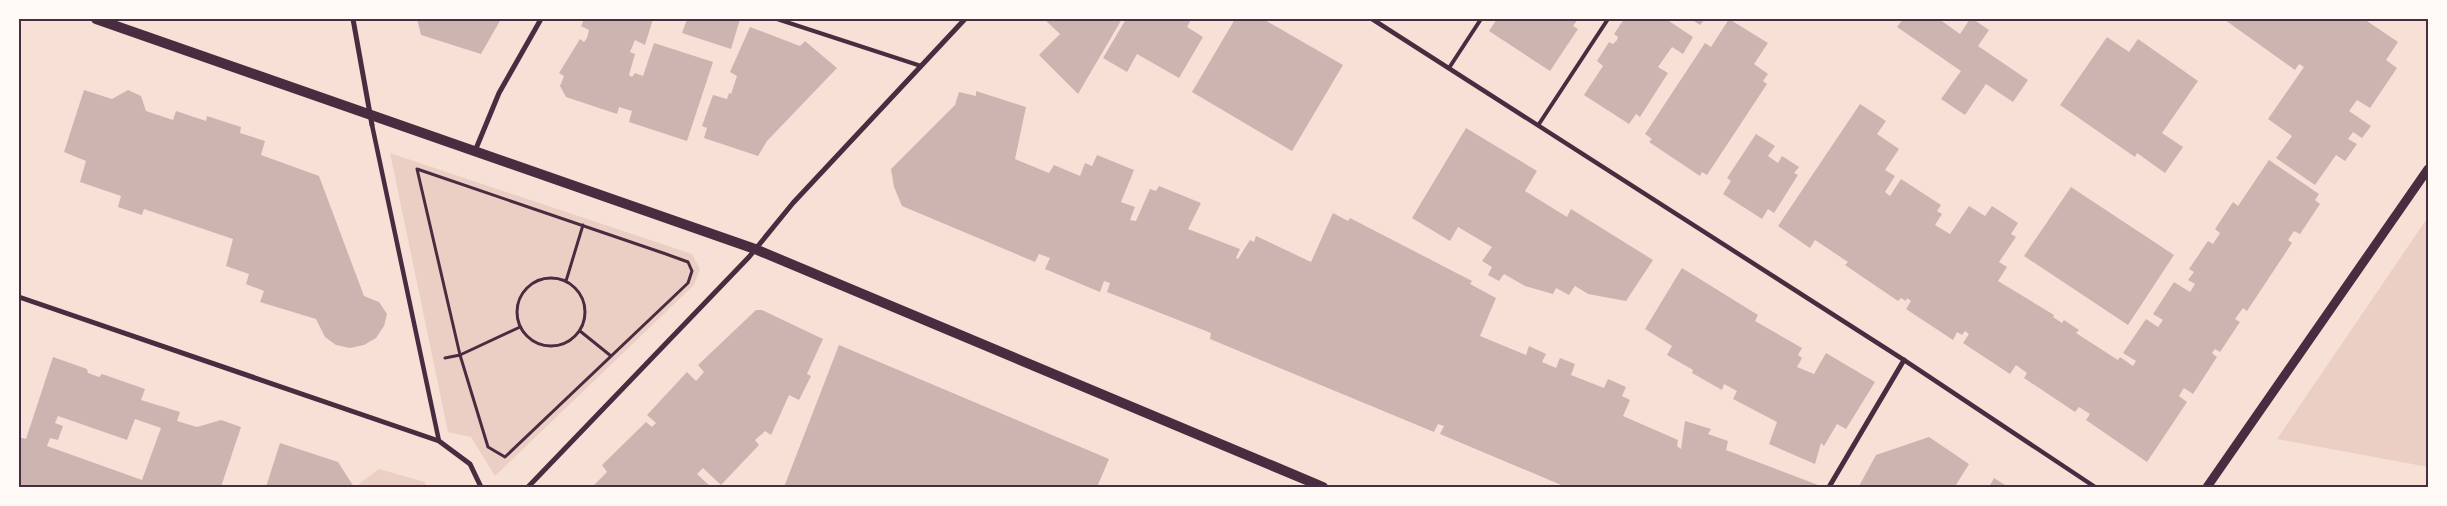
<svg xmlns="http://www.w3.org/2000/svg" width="2447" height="506" viewBox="0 0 2447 506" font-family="'Work Sans',sans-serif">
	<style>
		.green { fill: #ebcfc5 }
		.building { fill: #ccb4b1; fill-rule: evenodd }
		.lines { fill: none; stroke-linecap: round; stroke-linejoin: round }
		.path { stroke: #4a2c40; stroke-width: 3 }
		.service { stroke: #4a2c40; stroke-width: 4 }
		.pedestrian { stroke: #4a2c40; stroke-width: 4.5 }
		.minor { stroke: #4a2c40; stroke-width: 5 }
		.tertiary { stroke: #4a2c40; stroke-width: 9 }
		.secondary { stroke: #4a2c40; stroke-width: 10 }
		.neatline { fill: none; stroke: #4a2c40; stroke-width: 2 }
	</style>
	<rect width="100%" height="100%" fill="#f7e1d7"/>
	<path class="green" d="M390 153 692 254 700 269 694 285 495 476 471 437 448 432Z
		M2428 217V467L2277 439Z
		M379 469 425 482 426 487H358L360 483Z"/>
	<path class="building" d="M417 19H501L481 54 421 35Z
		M584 19H653L645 45 635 40 630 52 635 54 629 75 632 77 635 73 643 76 654 43 713 62 687 141 629 122 632 111 619 107 617 114 566 97 560 86 564 76 559 73 580 39 584 42 587 38 589 30 581 26Z
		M687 19H740L731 49 682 33Z
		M1044 19H1122L1078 94 1039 55 1060 34Z
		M1126 19 1191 20 1187 27 1203 37 1179 78 1137 54 1127 72 1103 58Z
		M1235 19H1263L1343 65 1292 151 1192 92Z
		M1497 19H1578L1573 26 1578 29 1550 71 1489 31Z
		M1624 19H1666L1693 37 1683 54 1672 47 1658 67 1668 73 1640 117 1636 114 1629 124 1584 95 1603 66 1597 61 1609 42 1613 44 1617 40 1618 37 1614 34Z
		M1691 19H1705L1700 25Z
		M1729 19 1768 43 1754 64 1768 74 1763 81 1767 84 1707 175 1702 172 1700 176 1649 142 1652 139 1645 134 1705 43 1711 47Z
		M1903 19H1939L1960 34 1970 19H1973L1989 30 1978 46 2028 80 2013 102 1986 84 1965 115 1941 99 1961 71 1897 27Z
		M2226 19H2364L2398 42 2386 60 2397 68 2370 108 2357 100 2349 111 2371 126 2362 138 2353 132 2348 139 2357 144 2345 161 2336 155 2315 185 2276 158 2292 136 2268 119 2304 67 2299 64 2295 70 2225 20Z
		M750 27 800 46 805 41 837 68 767 141 758 156 704 138 707 128 702 126 713 95 727 99 729 93 731 94 737 76 730 72Z
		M2107 37 2129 52 2138 39 2198 81 2162 133 2183 147 2165 173 2137 153 2135 157 2060 105Z
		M84 90 112 99 128 90 141 96 146 111 173 120 176 111 206 121 207 116 241 127 240 133 265 141 261 155 319 176 364 296 379 302 387 314 384 326 376 338 364 345 350 348 336 345 325 337 316 319 260 302 264 291 246 284 249 274 226 266 233 239 144 209 142 215 118 207 121 196 80 182 86 161 64 152Z
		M976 91 1026 107 1015 159 1049 173 1054 165 1080 176 1085 163 1092 166 1097 155 1134 170 1121 202 1135 207 1130 220 1136 221 1150 189 1156 191 1159 186 1201 203 1188 229 1240 249 1236 258 1238 259 1250 240 1254 242 1256 236 1311 262 1333 213 1348 221 1350 218 1472 281 1470 284 1496 298 1480 336 1526 355 1529 346 1546 354 1542 362 1556 368 1560 358 1575 364 1571 375 1604 388 1608 379 1626 387 1622 396 1630 400 1623 416 1678 440 1677 446 1681 449 1685 421 1711 429 1708 434 1728 441 1726 450 1818 485 1817 487H1566L1440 434 1444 426 1438 424 1434 432 1210 339 1211 333 1107 292 1110 283 1104 281 1100 292 1045 269 1050 258 1039 254 1035 262 902 206 894 187 891 169 955 105 959 92 976 96Z
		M1860 104 1886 121 1877 134 1899 149 1885 170 1895 176 1885 192 1890 196 1901 179 1941 205 1937 211 1942 214 1935 225 1950 234 1969 206 1985 216 1992 206 2018 223 2011 234 2016 237 1999 262 2007 267 1998 281 2054 315 2053 317 2062 323 2064 320 2079 330 2076 333 2118 360 2120 357 2133 366 2136 361 2123 353 2146 319 2158 327 2163 320 2153 314 2174 282 2190 292 2195 284 2188 280 2194 272 2189 269 2208 241 2213 244 2220 233 2215 229 2233 202 2238 206 2269 160 2319 194 2315 200 2320 204 2300 234 2294 231 2288 240 2292 243 2247 311 2243 308 2235 319 2240 322 2220 352 2215 349 2212 353 2217 357 2193 394 2184 388 2182 391 2179 396 2187 402 2147 462 2086 420 2090 414 2079 407 2075 412 2024 378 2027 373 2016 365 2010 374 1963 343 1969 334 1965 331 1962 335 1957 332 1953 340 1906 309 1911 301 1907 298 1906 301 1901 298 1898 301 1845 265 1848 262 1815 240 1810 248 1778 226Z
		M1466 128 1537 171 1525 191 1567 217 1571 209 1653 260 1626 301 1588 294 1575 286 1569 295 1556 288 1553 294 1525 286 1504 274 1499 281 1488 275 1492 267 1482 261 1492 247 1458 227 1450 241 1412 218Z
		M1756 134 1775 146 1768 156 1778 163 1782 156 1799 167 1794 173 1798 175 1774 213 1768 209 1762 219 1723 194 1731 181 1727 178Z
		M2071 187 2174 255 2128 325 2024 256Z
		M1682 268 1758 315 1755 321 1802 348 1798 355 1802 358 1797 367 1814 374 1826 353 1875 382 1846 429 1837 424 1824 446 1821 443 1815 464 1769 444 1777 422 1733 399 1737 391 1724 384 1722 390 1692 373 1693 370 1667 355 1672 346 1645 329Z
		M756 310H762L823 339 807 374 811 376 799 400 789 395 771 435 765 431 762 434 755 440 759 445 721 485 703 468 697 474 711 487H592L607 472 602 465 646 422 652 427 656 423 647 415 687 372 696 381 704 372 698 365Z
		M839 345 1109 459 1097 487H784Z
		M53 357 87 369 88 373 99 377 102 374 145 389 141 400 180 412 177 421 197 427 221 420 241 427 221 487H19V437L26 439ZM58 416 127 440 135 419 161 428 142 480 47 446 50 438 58 440 63 426 55 423Z
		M1929 437 1969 464 1956 485 1960 487 1859 486 1876 455Z
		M280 443 338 462 354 487H266Z
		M1994 478 2008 487H1989Z"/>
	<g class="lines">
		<path class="path" d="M417 169 666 254 688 262 692 271 688 283 505 457 488 447 460 355Z
			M517 312a34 34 0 1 1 68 0a34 34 0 1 1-68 0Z
			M566 281 583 225
			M580 331 611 356
			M445 358 460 355 520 327"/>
		<path class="service" d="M777 19 921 66
			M1449 68 1481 19
			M1539 124 1608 19"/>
		<path class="pedestrian" d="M1372 19 1904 360 2095 487
			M372 125 439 441"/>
		<path class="minor" d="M353 19 372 125
			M475 151 499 93 541 19
			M19 297 439 441 470 464 481 487
			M528 487 749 257 793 203 965 19
			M1829 487 1904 360"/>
		<path class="tertiary" d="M2207 487 2428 169"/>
		<path class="secondary" d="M96 19 755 249 1323 487"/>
	</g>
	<rect width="2447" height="506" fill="none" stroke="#fffaf5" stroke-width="40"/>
	<rect x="20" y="20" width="2407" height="466" class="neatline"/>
</svg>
